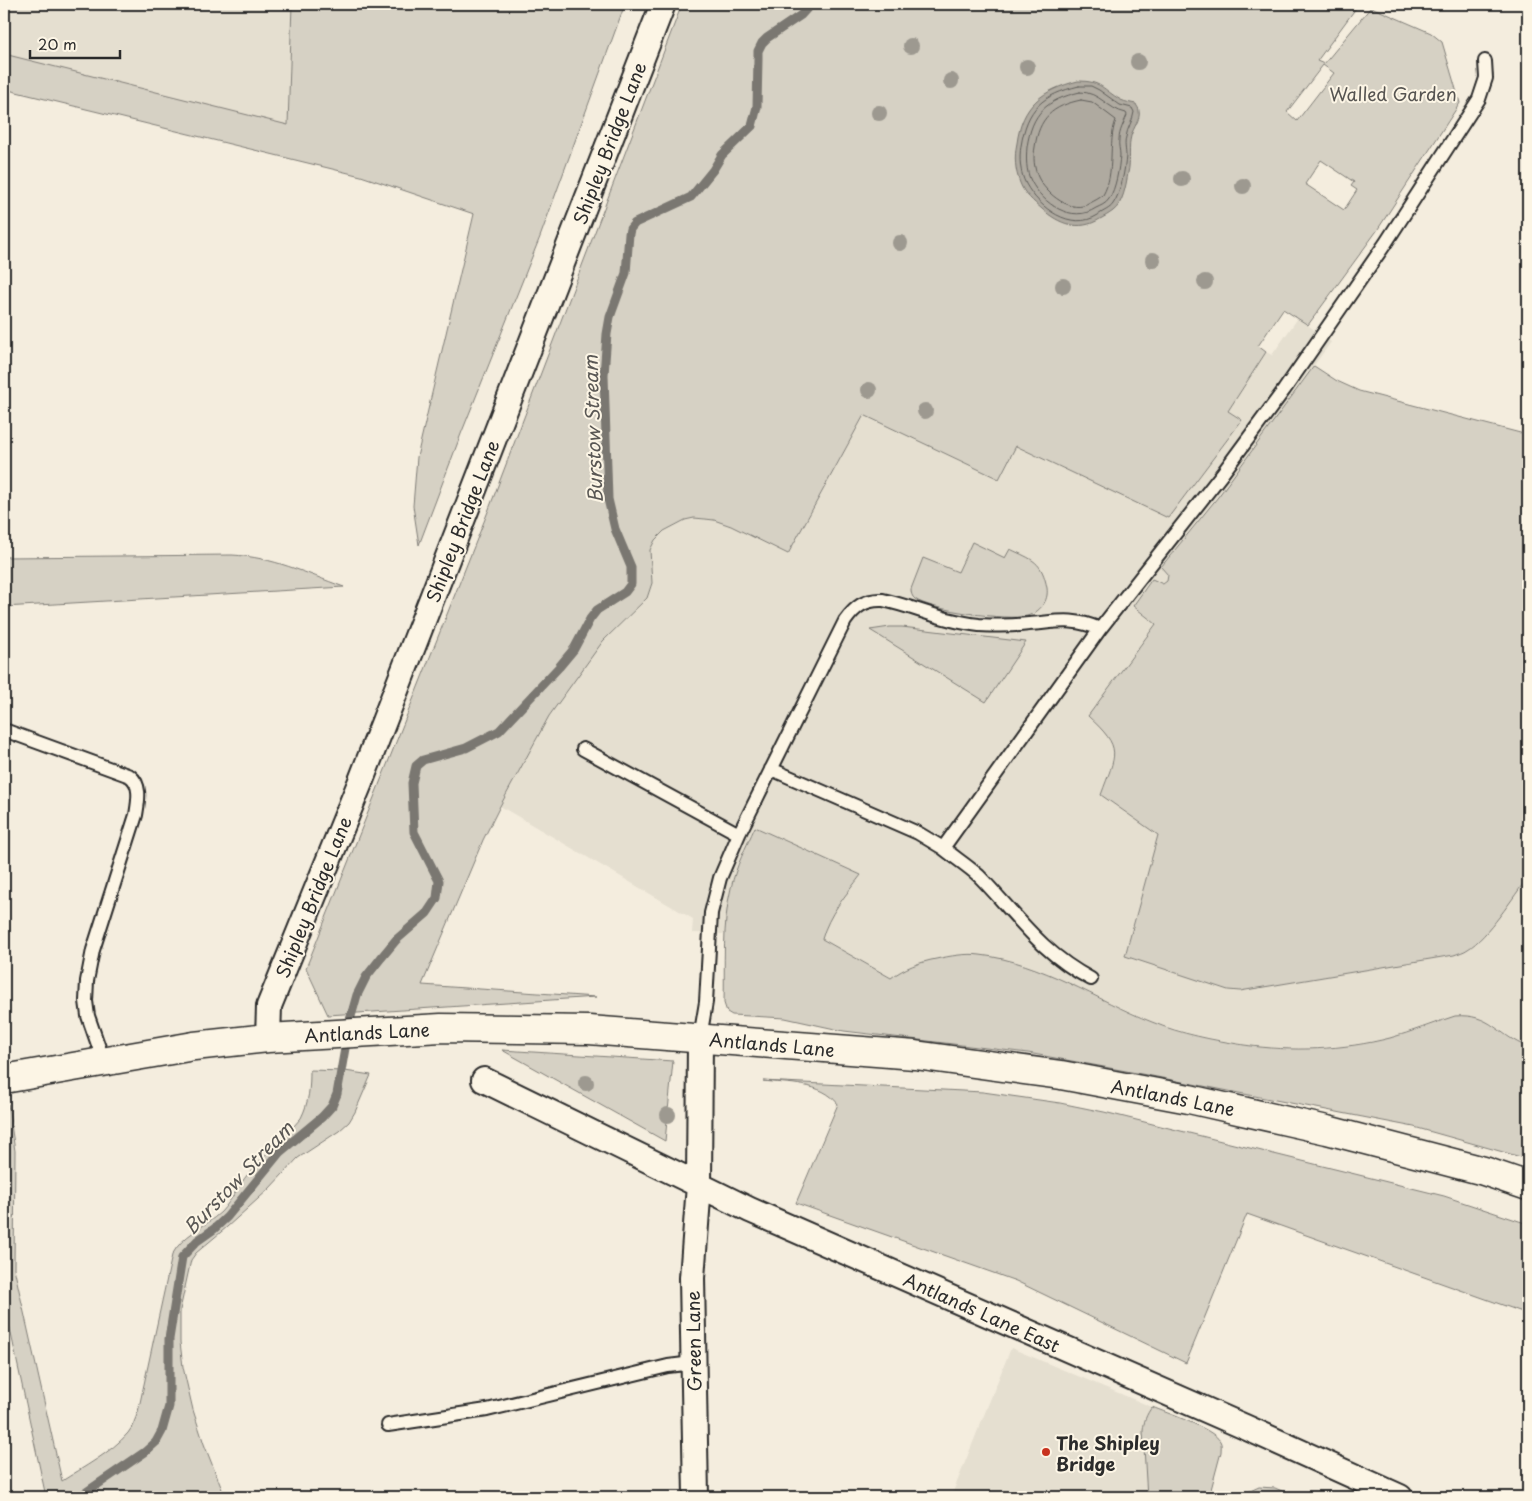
<svg xmlns="http://www.w3.org/2000/svg" width="1532" height="1501" viewBox="0 0 1532 1501" font-family="'Playpen Sans',sans-serif">
	<style>
		.built { fill: #e5dfd0 }
		.green { fill: #d6d1c4; stroke: #807e78; fill-rule: evenodd }
		.water { fill: #afaaa0; stroke: #7a7771 }
		.lines { fill: none; stroke-linecap: round; stroke-linejoin: round }
		.shore { stroke: #605e5a; stroke-width: 1 }
		.stream { stroke: #7a7771; stroke-width: 9 }
		.lane-casing { stroke: #2b2b2b; stroke-width: 16 }
		.street-casing { stroke: #2b2b2b; stroke-width: 28 }
		.secondary-casing { stroke: #2b2b2b; stroke-width: 31 }
		.lane { stroke: #fcf5e5; stroke-width: 12 }
		.street { stroke: #fcf5e5; stroke-width: 24 }
		.secondary { stroke: #fcf5e5; stroke-width: 28 }
		.tree { fill: #9d9990 }
		.poi-dot { fill: #c8321e; stroke: #fcf5e5; stroke-width: 2 }
		.labels { text-anchor: middle; dominant-baseline: central; stroke-width: 4; stroke-linejoin: round; paint-order: stroke }
		.park-label { font-size: 18px; fill: #565451; stroke: #fcf5e5 }
		.street-label { font-size: 18px; fill: #2b2b2b; stroke: #fcf5e5 }
		.poi-label { font-size: 18px; font-weight: bold; fill: #2b2b2b; stroke: #fcf5e5; text-anchor: start }
		.water-label { font-size: 19px; font-style: italic; fill: #595754; stroke: #fcf5e5 }
	</style>
	<rect width="100%" height="100%" fill="#f4edde"/>
	<filter id="ink" filterUnits="userSpaceOnUse"><feTurbulence type="fractalNoise" baseFrequency=".02" numOctaves="2"/><feDisplacementMap in="SourceGraphic" scale="10" xChannelSelector="R" yChannelSelector="G"/><feConvolveMatrix kernelMatrix="1 2 1 2 8 2 1 2 1" color-interpolation-filters="sRGB"/></filter>
	<g filter="url(#ink)">
		<path class="built" d="M4 4H292L287 150 4 70Z
			M1298 318 1331 342 1218 497 1161 566 1168 575 1167 581 1163 584 1151 579 1137 600 1133 607 1156 624 1089 716 1104 730 1114 746 1112 762 1101 795 1158 835 1125 956 1228 990 1240 991 1454 955 1467 950 1477 943 1528 877V1047L1517 1042 1492 1024 1443 1019 1391 1038 1345 1046 1286 1049 1244 1045 1195 1035 1155 1023 1043 972 1011 961 966 954 943 957 919 964 898 973 891 978 822 939 828 922 834 910 861 875 755 827 741 857 731 886 725 934 692 933 693 919 500 806 549 716 592 654 603 641 647 598 652 583 650 550 655 540 664 531 685 520 694 518 714 520 731 526 788 554 864 415 999 479 1015 446 1168 517 1242 420 1228 411 1266 352 1272 355Z
			M1011 1348 1171 1415V1497H951Z"/>
		<path class="green" d="M292 4H625L540 237 461 434 419 545 413 506 417 457 474 214 361 176 4 89V54L288 125Z
			M682 4H1359L1317 61 1324 64 1371 7 1431 33 1442 42 1460 103 1376 232 1308 325 1283 309 1258 346 1266 352 1228 411 1242 420 1168 518 1016 446 999 479 864 415 788 554 731 526 714 520 705 519 694 518 685 520 664 531 655 540 650 550 652 583 647 598 603 641 549 716 500 806 483 840 422 985 596 997 328 1015 306 968 489 509ZM1323 65 1334 73 1297 121 1287 112ZM1321 160 1354 182 1351 186 1357 190 1344 210 1305 184Z
			M1314 366 1337 381 1359 391 1528 435V877C1514 896 1487 938 1468 949 1464 952 1459 953 1454 955L1240 991 1228 990 1125 956 1158 835 1101 795C1116 753 1124 749 1088 716L1156 624 1133 606 1152 579 1163 584 1167 581 1168 575 1161 567 1218 497Z
			M972 542 1005 558 1010 549C1033 560 1042 561 1047 588 1049 601 1040 612 1027 616 1010 621 929 610 915 599 912 597 911 593 911 589L923 558 958 572Z
			M232 555C273 557 305 573 344 587L4 607V557Z
			M890 627H902L1026 642 986 702 870 630Z
			M755 827 861 875C845 896 829 914 822 939L891 978C904 968 920 962 936 959 950 956 966 953 980 955 1042 962 1096 1000 1152 1022 1181 1034 1213 1040 1244 1045 1292 1052 1343 1050 1390 1038 1412 1032 1433 1023 1455 1016 1491 1013 1498 1036 1528 1047V1159L1414 1127 1126 1071 1028 1053 844 1031 785 1018 732 1015 727 1012 724 1003C725 965 722 924 731 888 736 866 746 847 755 827Z
			M502 1050 673 1061 665 1141Z
			M310 1070 345 1071 371 1075 355 1112 349 1122 339 1131 298 1158 269 1189 227 1227 196 1253 191 1260 180 1310V1342L183 1367 193 1410 204 1444 225 1497H46L7 1315H4V1105L8 1104 15 1151 14 1268 62 1481C82 1468 112 1452 128 1433 133 1427 135 1419 138 1412L172 1255C182 1235 205 1227 221 1212 232 1200 238 1186 248 1174 264 1154 285 1138 301 1118 309 1102 310 1088 310 1070Z
			M763 1081 983 1092 1060 1103 1104 1112 1444 1196 1528 1224V1314L1247 1214 1186 1363 1016 1281 796 1203 838 1104C822 1082 787 1084 763 1081Z
			M1152 1407C1167 1413 1212 1428 1220 1441 1222 1444 1221 1448 1221 1452L1209 1497H1147L1143 1431C1144 1421 1146 1415 1152 1407Z
			M1259 1487 1275 1488 1296 1497H1242L1248 1492Z"/>
		<path class="water" d="M1078 81C1102 81 1102 89 1121 100 1125 102 1131 103 1136 104 1137 107 1139 108 1139 111 1141 119 1133 128 1131 136 1128 147 1131 161 1128 173 1126 185 1123 204 1113 211 1109 214 1104 217 1100 219 1079 232 1059 224 1042 209 1034 202 1024 194 1020 183 1015 170 1014 157 1017 143 1022 105 1042 90 1078 81Z"/>
		<g class="lines">
			<path class="shore" d="M1079 86H1091L1099 90 1120 105 1132 108 1134 112C1133 121 1127 128 1126 137 1124 144 1126 150 1126 156 1125 169 1121 193 1113 204 1110 209 1103 211 1098 215 1071 232 1039 208 1026 184 1020 173 1019 158 1021 146 1027 108 1042 95 1079 86Z
				M1080 92C1100 92 1107 109 1126 113L1127 115C1124 123 1119 131 1119 140 1118 145 1120 150 1120 155 1119 169 1116 188 1109 199 1106 204 1100 206 1096 208 1072 224 1043 204 1031 181 1026 171 1026 158 1027 147 1032 113 1046 100 1080 92Z
				M1081 100 1092 102 1116 120C1107 144 1116 172 1103 195 1100 198 1094 201 1090 203 1072 215 1046 194 1038 177 1034 168 1033 157 1035 147 1039 118 1052 106 1081 100Z"/>
			<path class="stream" d="M82 1497 85 1493 145 1452 156 1442 162 1431 169 1406V1339L182 1257 197 1241 214 1229 227 1217 280 1152 322 1117 332 1106 337 1094 350 1020 357 995 366 977 381 958 396 940 427 913 437 898 439 881 414 832 412 783 416 766 423 760 466 748 499 731 559 667 574 649 590 619 597 610 625 592 631 584V567L615 529 608 499 604 375 607 334 610 317 626 273 629 234 630 229 635 223 691 197 713 170 722 155 752 126 757 107 758 59V51L762 43 767 38 801 15 811 4"/>
			<g class="lane-casing">
				<path id="lane" d="M4 730 130 776C142 785 138 802 136 815L93 950 87 981 86 1001 88 1016 104 1062
					M583 749 739 834 720 878 711 913 706 1002 700 1038
					M771 769 918 833 943 848
					M739 834 845 621C855 607 865 599 883 600 915 607 946 622 979 625 996 626 1012 626 1029 624 1057 622 1073 617 1100 629L1222 474 1284 390 1385 244 1479 99 1486 78 1485 61
					M1091 979C1040 952 1017 915 979 876 968 866 954 857 943 848L1100 629
					M388 1425 487 1410 668 1366 693 1363"/>
			</g>
			<g class="street-casing">
				<path id="street" d="M268 1038 269 1006 360 783 663 4
					M700 1038 699 1185 750 1210 1245 1427 1400 1497
					M484 1080 699 1185 692 1278 696 1497"/>
			</g>
			<g class="secondary-casing">
				<path id="secondary" d="M4 1079 194 1046 268 1038 441 1028 589 1030 915 1055 1061 1075 1189 1099 1327 1130 1484 1171 1528 1186"/>
			</g>
			<use href="#lane" class="lane"/>
			<use href="#street" class="street"/>
			<use href="#secondary" class="secondary"/>
		</g>
		<g class="tree">
			<circle cx="911" cy="46" r="8"/>
			<circle cx="1138" cy="62" r="8"/>
			<circle cx="1027" cy="67" r="8"/>
			<circle cx="951" cy="81" r="8"/>
			<circle cx="879" cy="113" r="8"/>
			<circle cx="1182" cy="179" r="8"/>
			<circle cx="1243" cy="186" r="8"/>
			<circle cx="900" cy="243" r="8"/>
			<circle cx="1153" cy="260" r="8"/>
			<circle cx="1205" cy="282" r="8"/>
			<circle cx="1063" cy="286" r="8"/>
			<circle cx="869" cy="390" r="8"/>
			<circle cx="925" cy="411" r="8"/>
			<circle cx="586" cy="1083" r="8"/>
			<circle cx="668" cy="1115" r="8"/>
		</g>
	</g>
	<circle class="poi-dot" cx="1046" cy="1452" r="5"/>
	<g class="labels">
		<g class="park-label">
			<text x="1393" y="93">Walled Garden</text>
		</g>
		<g class="street-label">
			<text transform="translate(609 143) rotate(-69)">Shipley Bridge Lane</text>
			<text transform="translate(462 521) rotate(-69)">Shipley Bridge Lane</text>
			<text transform="translate(313 897) rotate(-68)">Shipley Bridge Lane</text>
			<text transform="translate(367 1032) rotate(-3)">Antlands Lane</text>
			<text transform="translate(772 1044) rotate(5)">Antlands Lane</text>
			<text transform="translate(1173 1097) rotate(11)">Antlands Lane</text>
			<text transform="translate(982 1312) rotate(24)">Antlands Lane East</text>
			<text transform="translate(693 1341) rotate(-91)">Green Lane</text>
		</g>
		<g class="poi-label">
			<text x="1056" y="1442">The Shipley<tspan x="1056" dy="21">Bridge</tspan></text>
		</g>
		<g class="water-label">
			<text transform="translate(592 429) rotate(-92)">Burstow Stream</text>
			<text transform="translate(238 1177) rotate(-46)">Burstow Stream</text>
		</g>
	</g>
	<rect width="1532" height="1501" fill="none" stroke="#fcf5e5" stroke-width="20"/>
	<rect x="10" y="10" width="1512" height="1481" fill="none" stroke="#2b2b2b" stroke-width="2" filter="url(#ink)"/>
	<path d="M30 50v8h90v-8" fill="none" stroke="#2b2b2b" stroke-width="2.5"/>
	<text x="38" y="50" font-size="15" fill="#2b2b2b" stroke="#fcf5e5" stroke-width="4" paint-order="stroke">20 m</text>
</svg>
